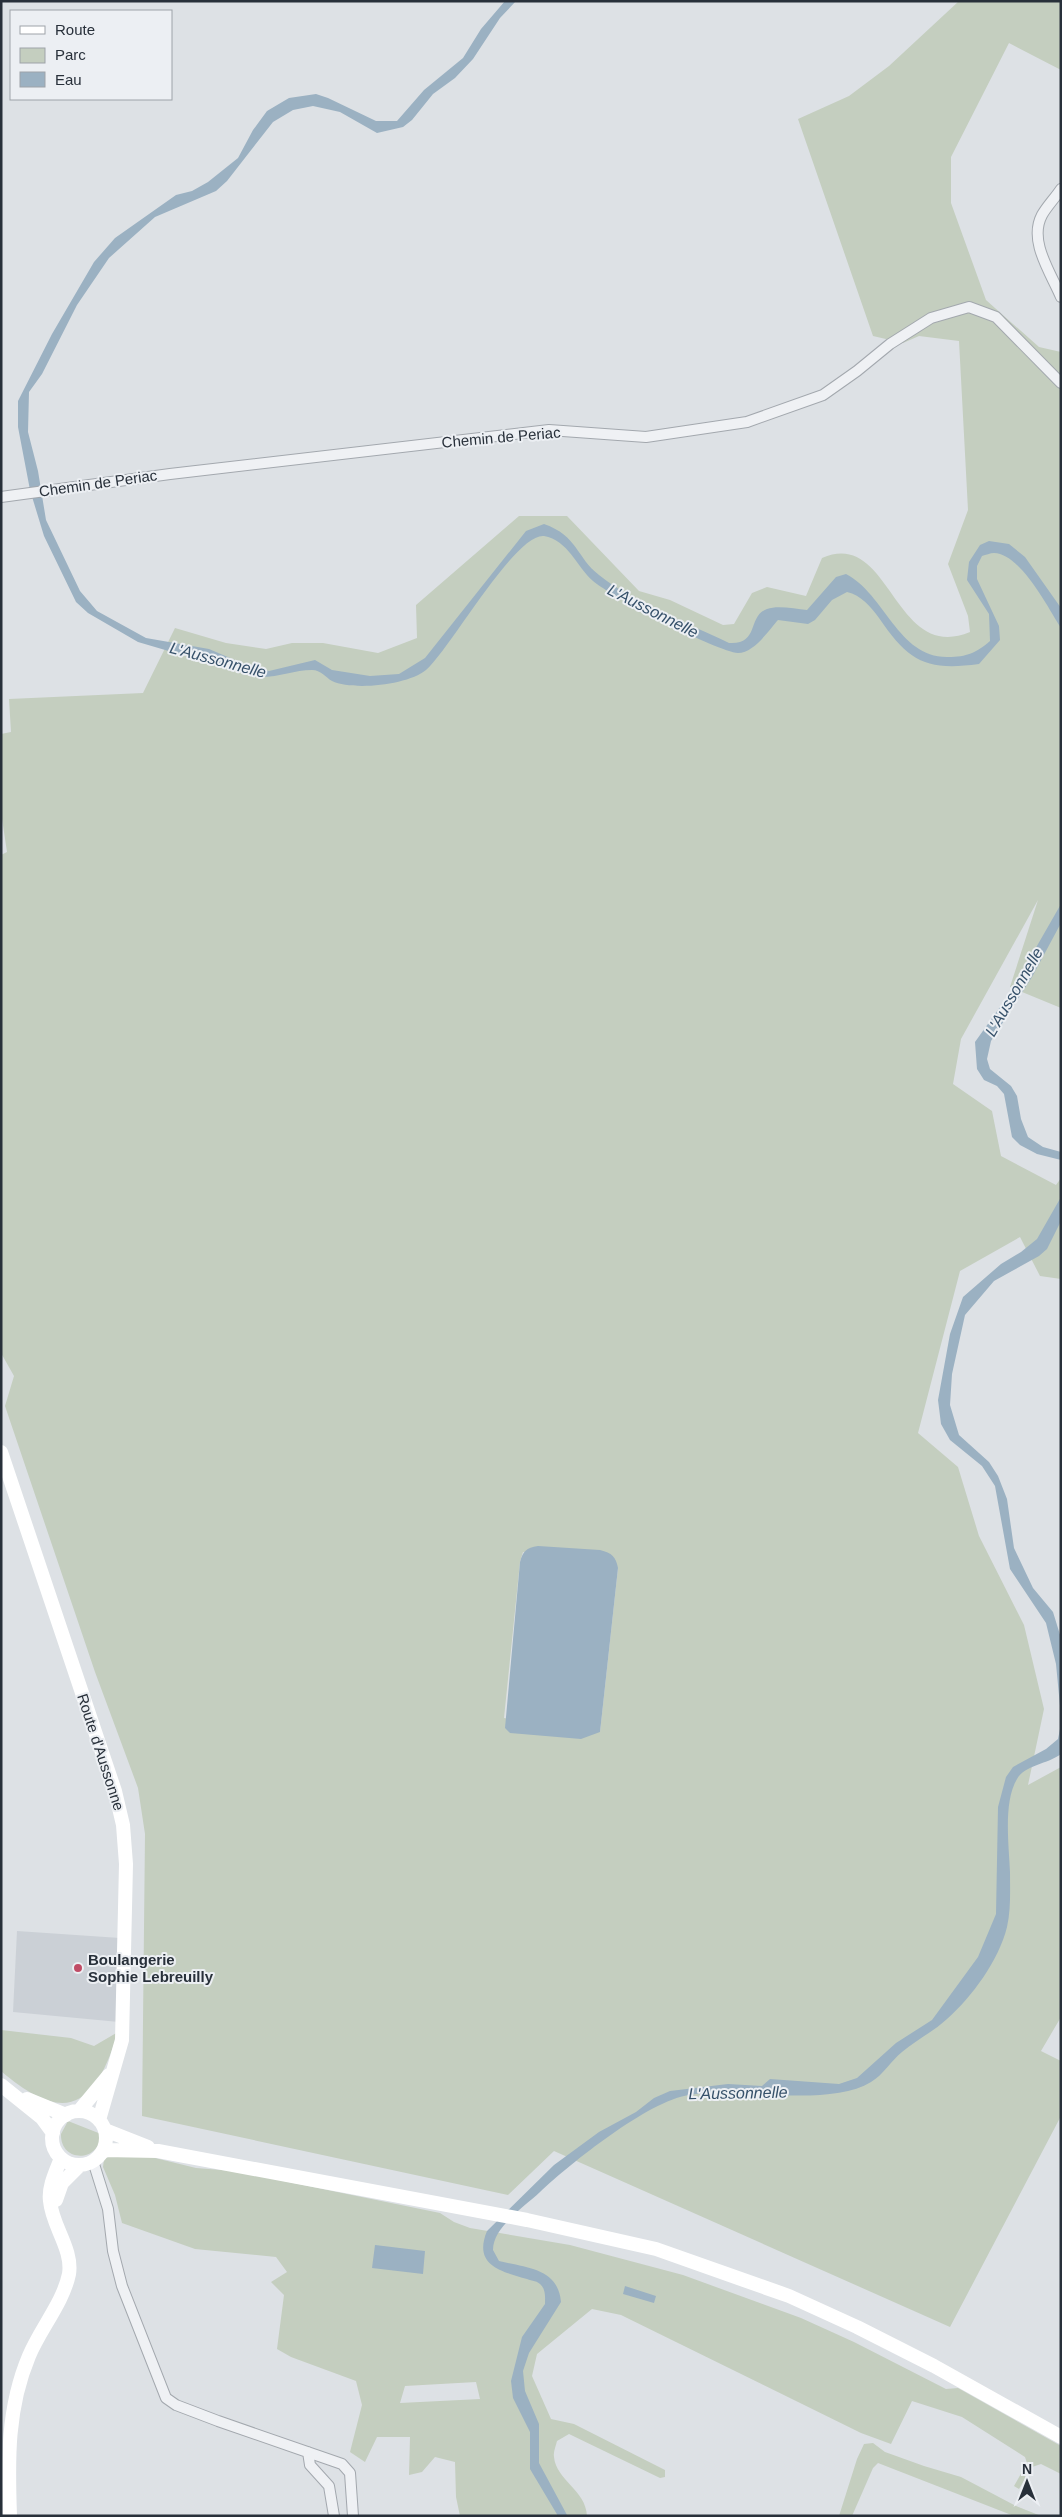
<svg xmlns="http://www.w3.org/2000/svg" width="1062" height="2517" viewBox="0 0 1062 2517" font-family="Helvetica,sans-serif">
	<style>
		.built { fill: #cbd0d6 }
		.green { fill: #c4cebf; fill-rule: evenodd }
		.water { fill: #9bb1c2 }
		.lines { fill: none; stroke-linecap: round; stroke-linejoin: round }
		.street-casing { stroke: #a3a8ae; stroke-width: 12 }
		.street { stroke: #eff1f4; stroke-width: 10 }
		.secondary { stroke: #fff; stroke-width: 14 }
		.poi-dot { fill: #c04c66; stroke: #eceff3; stroke-width: 2 }
		.labels { text-anchor: middle; dominant-baseline: central; stroke-width: 4; stroke-linejoin: round; paint-order: stroke }
		.street-label { font-size: 15px; fill: #28303a; stroke: #eceff3 }
		.poi-label { font-size: 15px; font-weight: bold; fill: #28303a; stroke: #eceff3; text-anchor: start }
		.water-label { font-size: 16px; font-style: italic; fill: #36516a; stroke: #eceff3 }
	</style>
	<rect width="100%" height="100%" fill="#dde1e5"/>
	<path class="built" d="M17 1931 120 1938 119 2022 13 2012Z"/>
	<path class="green" d="M959 1H1061V70L1009 43 951 157V203L986 300 1039 347 1061 352V1008L1010 987 1038 900 961 1039 953 1084 992 1111 1001 1156 1056 1185 1061 1178V1279L1040 1276 1020 1237 960 1271 918 1433 958 1467 979 1536 1024 1625 1044 1709 1028 1785 1061 1767V2017L1041 2051 1061 2061V2116L950 2327 554 2151 508 2195 142 2116 145 1834 138 1788 95 1672 5 1406 14 1376 1 1353V855L7 852 1 812V734L11 732 9 699 143 693 175 628 226 643 266 649 292 643H323L378 653 417 638 416 605 519 516H567L639 591 670 600 723 625 734 624 752 593 767 587 806 596 822 558C891 527 893 664 970 632L968 616 948 564 968 510 959 341 919 336 903 343 873 336 798 119 849 96 889 66ZM523 1552 618 1568 600 1732 504 1718 520 1562Z
		M1 2030 71 2038 94 2046 118 2032C95 2108 65 2126 1 2071Z
		M68 2121 101 2134C100 2163 60 2163 61 2134Z
		M113 2155 147 2156 196 2168 234 2171 440 2213 454 2222 470 2228 570 2245 683 2275 801 2318 854 2342 946 2389 958 2388 1061 2446V2474L1041 2464 1032 2467 1019 2489 1014 2486 1027 2463 1025 2457 962 2417 912 2401 891 2444 861 2433 621 2315 592 2309 537 2354 532 2376 551 2419 574 2424 665 2470V2477L660 2478 569 2434 557 2441C556 2446 553 2452 554 2457 556 2480 586 2490 587 2516H460L456 2497 455 2462 435 2457 422 2472 409 2475 410 2437H377L365 2462 350 2452 362 2405 356 2381 291 2357 277 2349 284 2295 271 2282 287 2272 276 2257 195 2249 122 2223 115 2195 103 2167 104 2159ZM476 2382 480 2399 400 2403 405 2386Z
		M873 2443 885 2452 924 2466 961 2477 1016 2506 1041 2516H1014L878 2463 873 2468 852 2516H839L857 2459 864 2444Z"/>
	<path class="water" d="M505 1H516L500 18 473 59 455 78 433 94 412 120 403 127 377 133 340 112 313 106 293 110 273 122 227 181 216 191 155 217 109 258 77 305 42 374 29 392 28 432 38 471 46 520 80 591 97 611 146 638 209 649 251 667 269 671 315 660 332 670 370 676 399 674 425 658 526 531 544 524C578 536 576 557 599 575 637 605 686 622 729 643 760 645 747 616 767 609 778 605 795 609 807 610L836 577 846 574C885 594 898 658 948 657 967 657 976 653 990 641L989 614 967 580 969 562 980 545 989 541 1009 544 1025 557 1061 608V628C1048 608 1021 554 994 553 990 553 986 555 982 556L977 566V579L999 626 1000 640 979 664C926 671 909 662 879 618 871 607 861 595 847 592L832 600 815 620 808 624 778 620C769 630 754 653 738 653 718 652 610 596 593 581 577 567 568 540 544 536 515 533 451 648 426 670 408 685 353 691 332 681 325 677 321 670 312 670 294 670 278 678 257 677L138 642 88 613 76 602 44 536 30 490 18 427V401L52 334 94 262 115 238 176 195 192 191 208 182 238 158 253 130 267 111 289 98 316 94 328 98 376 121H397L424 90 463 58 481 29Z
		M1061 904V923L1032 977 991 1041 987 1059 990 1069 1011 1086 1017 1096 1021 1119 1028 1137 1043 1147 1061 1152V1160L1037 1154 1020 1145 1012 1137 1004 1094 997 1086 984 1080 977 1069 975 1042 1010 993Z
		M1061 1197V1221L1047 1249 1039 1256 994 1281 965 1315 952 1374 950 1405 959 1435 989 1462 998 1476 1007 1499 1014 1548 1033 1588 1053 1612 1061 1638V1716L1056 1664 1046 1623 1010 1569 995 1486 982 1466 950 1440 941 1424 938 1400 950 1334 963 1297 1001 1264 1021 1252 1037 1239Z
		M538 1546 600 1550C612 1553 616 1557 618 1568L601 1723 600 1732 581 1739 510 1733 505 1728 520 1562C523 1551 526 1548 538 1546Z
		M1061 1724V1754C1048 1764 1025 1765 1017 1779 1003 1802 1009 1846 1010 1872 1010 1890 1011 1910 1007 1927 999 1960 972 1997 947 2019 933 2032 916 2040 902 2052 891 2061 883 2075 871 2082 829 2108 739 2087 689 2095 648 2101 571 2163 540 2192 524 2207 493 2227 493 2250L499 2261C527 2268 558 2268 561 2302L529 2353 523 2371 525 2391 539 2424V2463L567 2515 558 2516 530 2469V2432L513 2398 511 2381 522 2337 545 2304C545 2298 546 2290 541 2285 538 2281 532 2281 527 2279 500 2271 473 2265 487 2231L554 2165 599 2132 636 2112 654 2098 670 2091 728 2084 762 2086 770 2079 839 2084 857 2078 896 2043 932 2020 978 1957 996 1914 998 1807 1006 1777 1013 1767 1046 1749 1058 1739Z
		M375 2245 425 2251 423 2274 372 2268Z
		M625 2286 656 2296 654 2303 623 2294Z"/>
	<g class="lines">
		<g class="street-casing">
			<path id="street" d="M1061 189C1055 198 1047 206 1042 215 1028 241 1051 273 1061 297
				M1 497 170 474 549 430 646 437 747 422 823 395 857 371 890 344 931 318 969 307 996 317 1061 383
				M93 2161 108 2209 113 2251 122 2286 166 2398 176 2405 218 2421 342 2464 350 2473 353 2516
				M308 2452 310 2465 329 2486 334 2516"/>
		</g>
		<use href="#street" class="street"/>
		<path class="secondary" d="M1 1452 115 1791 123 1825 126 1864 122 2040 99 2120
			M1 2085 42 2118 53 2133
			M27 2099 66 2115
			M79 2111 109 2075
			M52 2138a27 27 0 1 1 54 0a27 27 0 1 1-54 0Z
			M105 2130 148 2147
			M104 2150 158 2151 527 2220 656 2249 789 2296 857 2327 934 2366 1061 2437
			M56 2200 62 2183 80 2165
			M10 2516C8 2460 7 2408 29 2356 40 2329 63 2303 69 2274 73 2249 52 2226 50 2201 48 2187 56 2171 61 2158"/>
	</g>
	<circle class="poi-dot" cx="78" cy="1968" r="5"/>
	<g class="labels">
		<g class="street-label">
			<text transform="translate(501 437) rotate(-5)">Chemin de Periac</text>
			<text transform="translate(98 483) rotate(-8)">Chemin de Periac</text>
			<text transform="translate(101 1752) rotate(72)">Route d'Aussonne</text>
		</g>
		<g class="poi-label">
			<text x="88" y="1959">Boulangerie<tspan x="88" dy="17">Sophie Lebreuilly</tspan></text>
		</g>
		<g class="water-label">
			<text transform="translate(653 611) rotate(27)">L'Aussonnelle</text>
			<text transform="translate(218 660) rotate(15)">L'Aussonnelle</text>
			<text transform="translate(1014 992) rotate(-60)">L'Aussonnelle</text>
			<text transform="translate(738 2093) rotate(-1)">L'Aussonnelle</text>
		</g>
	</g>
	<rect width="1062" height="2517" fill="none" stroke="#28303a" stroke-width="5"/>
	<rect x="10" y="10" width="162" height="90" fill="#eceff3" stroke="#9ea3a9"/>
	<rect x="20" y="26" width="25" height="8" fill="#ffffff" stroke="#9ea3a9"/>
	<text x="55" y="35" font-size="15" fill="#28303a">Route</text>
	<rect x="20" y="48" width="25" height="15" fill="#c4cebf" stroke="#9ea3a9"/>
	<text x="55" y="60" font-size="15" fill="#28303a">Parc</text>
	<rect x="20" y="72" width="25" height="15" fill="#9bb1c2" stroke="#9ea3a9"/>
	<text x="55" y="85" font-size="15" fill="#28303a">Eau</text>
	<g transform="translate(1027 2482)" stroke="#eceff3" stroke-width="4" paint-order="stroke">
	<path d="M0-4L9 19L0 12L-9 19Z" fill="#28303a"/>
	<text y="-8" font-size="14" font-weight="bold" text-anchor="middle" fill="#28303a">N</text>
	</g>
</svg>
